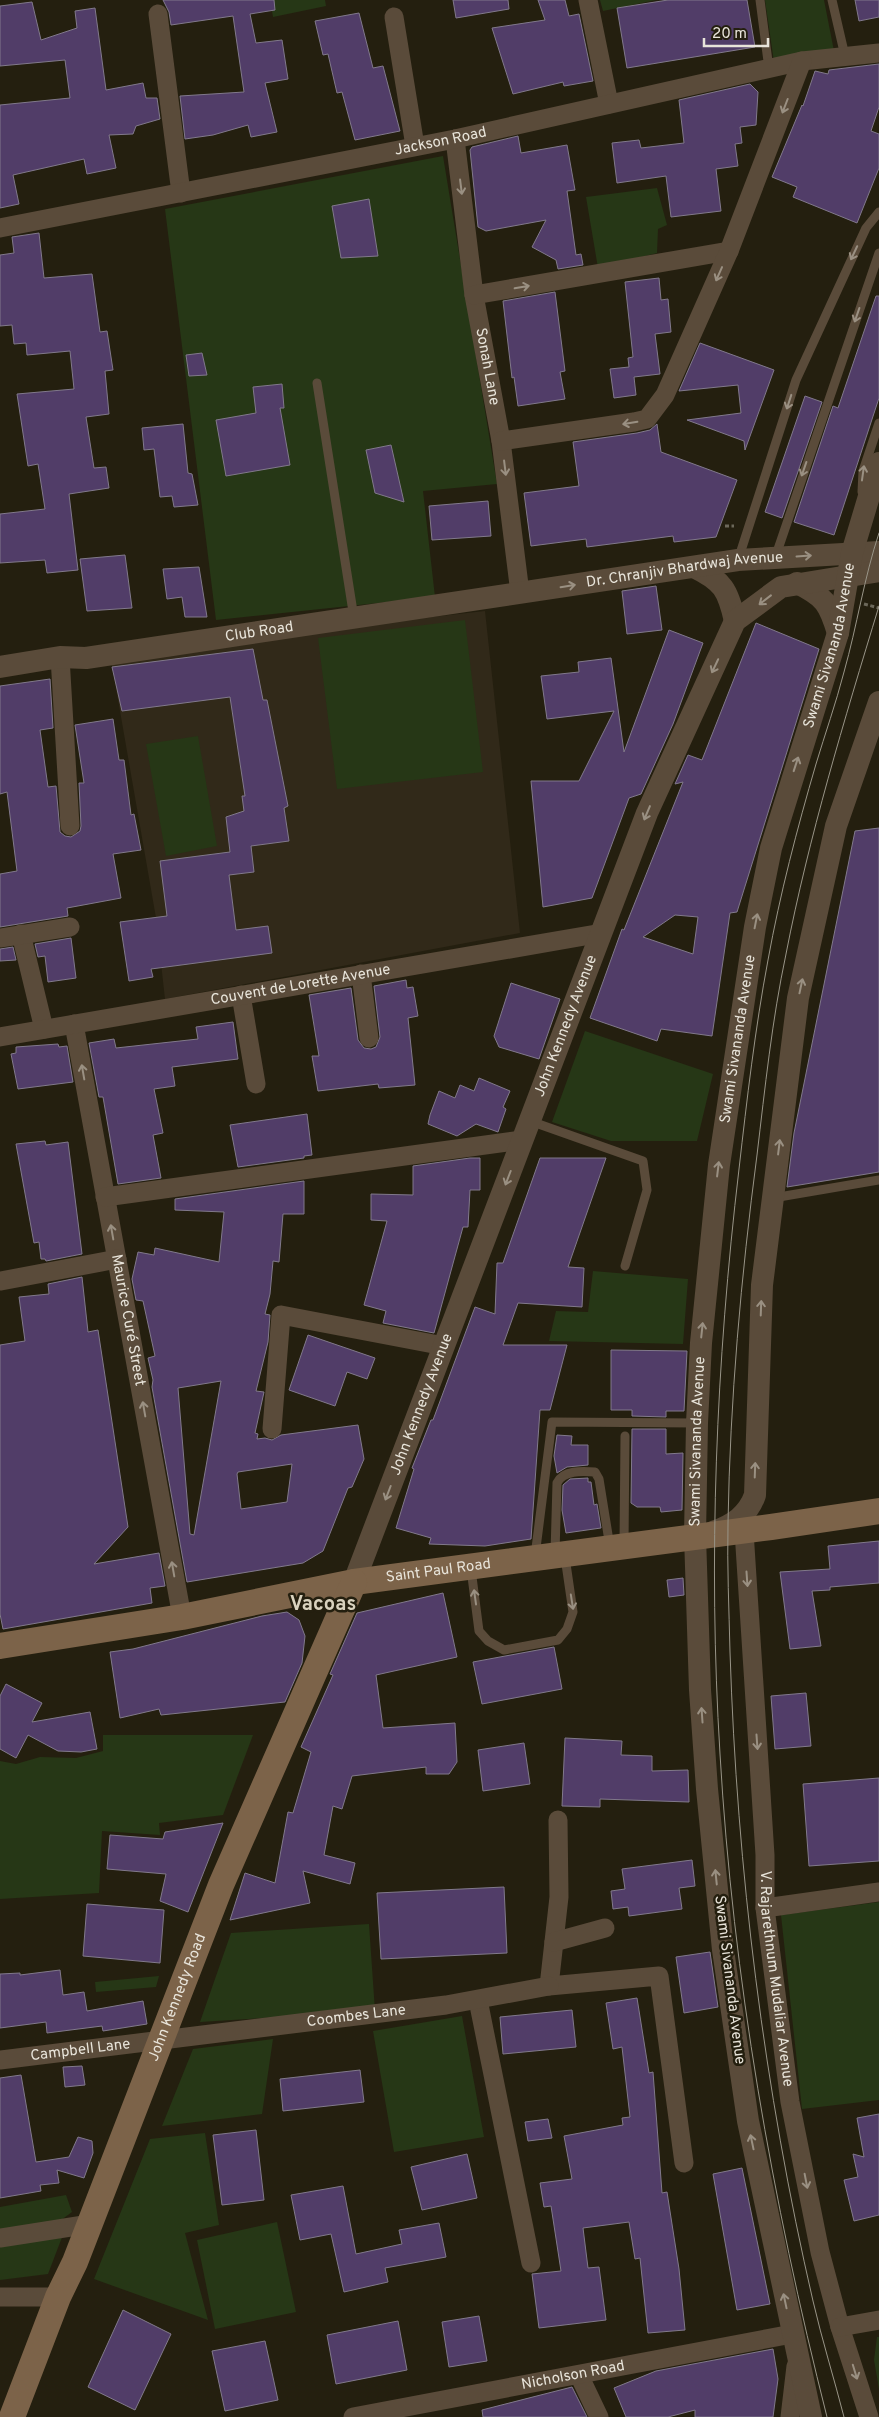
<svg xmlns="http://www.w3.org/2000/svg" width="879" height="2417" viewBox="0 0 879 2417" font-family="Overpass,sans-serif">
	<style>
		.education { fill: #312919 }
		.green { fill: #263716 }
		.building { fill: #513d68; stroke: #81798b; fill-rule: evenodd }
		.lines { fill: none; stroke-linecap: round; stroke-linejoin: round }
		.path { stroke: #6c685a; stroke-width: 3; stroke-dasharray: 4 2.5; stroke-linecap: butt }
		.service { stroke: #5a4b3a; stroke-width: 9 }
		.minor { stroke: #5a4b3a; stroke-width: 19 }
		.tertiary { stroke: #5a4b3a; stroke-width: 22 }
		.secondary { stroke: #7c6349; stroke-width: 26 }
		.tram { stroke: #999588; stroke-width: 1 }
		.oneway { stroke: #9a9082 }
		.labels { text-anchor: middle; dominant-baseline: central; stroke-width: 5; stroke-linejoin: round; paint-order: stroke }
		.street-label { font-size: 15px; fill: #e8e4da; stroke: #241f0f }
		.district-label { font-size: 20px; font-weight: bold; fill: #d9d2be; stroke: #241f0f }
	</style>
	<rect width="100%" height="100%" fill="#241f0f"/>
	<path class="education" d="M485 611 520 933 165 999 156 918 112 665 298 632Z"/>
	<path class="green" d="M270 0H325L326 6 273 17Z
		M600 0H656L603 11Z
		M765 0H824L834 51 774 62Z
		M443 156 497 484 423 491 435 597 216 620 165 209Z
		M657 188 667 225 658 229 657 253 598 268 586 197Z
		M465 620 483 772 337 789 318 638Z
		M198 736 217 846 166 856 146 744Z
		M585 1031 713 1074 697 1141H611L552 1122Z
		M593 1271 688 1279 683 1344 549 1341 556 1311 588 1312Z
		M103 1735H253L223 1815 159 1823 160 1835 102 1831 99 1893 0 1899V1761L16 1764 40 1757 76 1758 103 1751Z
		M879 1902V2100L802 2109 781 1915Z
		M369 1924 375 2011 200 2022 231 1933Z
		M159 1976 156 1987 96 1992 95 1982Z
		M462 2016 484 2137 394 2152 373 2031Z
		M273 2039 262 2114 162 2126 193 2049Z
		M205 2133 219 2225 185 2233 208 2320 94 2279 150 2139Z
		M66 2195 72 2212 53 2226 0 2234V2207Z
		M277 2222 296 2312 215 2329 197 2240Z
		M64 2232 48 2274 0 2280V2244Z
		M877 2337H879V2389L874 2360Z"/>
	<path class="building" d="M163 0H274L275 10 250 14 256 43 282 40 288 79 265 83 277 132 251 137 248 125 213 135 185 139 180 96 244 92 233 16 171 25 169 12Z
		M453 0H508L509 9 456 18Z
		M538 0H565L569 16 579 14 593 81 564 86 563 82 513 94 492 28 545 20Z
		M668 0H747L755 47 627 68 617 8Z
		M855 0H879V17L859 21Z
		M32 2 41 40 77 28 75 11 95 8 106 90 143 83 146 98H157L160 119 136 126 133 134 109 135 116 168 87 174 84 159 13 175 19 204 0 208V105L70 98 65 60 0 66V6Z
		M359 13 373 68 383 66 400 131 355 140 342 92 337 93 328 54 323 55 315 21Z
		M879 64V107L871 131 879 134V168L857 223 793 197 797 187 772 177 802 105 803 106 815 71 828 74 829 70Z
		M750 84 758 92 756 125 740 127 742 143 735 144 738 166 716 169 721 211 671 217 666 176 617 183 612 143 639 140 641 148 684 143 679 100Z
		M518 136 521 153 567 145 575 190 567 191 576 255 581 254 583 265 558 269 556 260 532 247 546 220 486 231 478 227 470 150 472 147Z
		M369 199 378 256 341 258 332 206Z
		M39 233 44 278 92 274 100 332 107 331 113 370 105 371 109 414 86 417 94 468 106 467 109 488 69 494 78 570 47 573 45 560 0 563V514L45 509 38 464 28 466 17 394 74 389 70 351 27 355 26 343 14 344 12 325 0 326V255L14 253 12 237Z
		M659 278 661 300 668 299 671 332 655 334 660 374 634 377 636 395 614 398 610 369 629 367 628 358 633 357 625 282Z
		M555 292 565 371 560 372 565 399 518 406 514 377 512 378 503 301Z
		M876 296H879V398L834 535 794 522 833 406 838 408Z
		M700 343 774 370 745 450 744 441 687 420 741 413 738 385 679 391Z
		M202 353 207 375 189 376 186 355Z
		M282 384 284 408H280L290 465 226 476 216 420 256 413 253 387Z
		M805 396 822 402 782 518 765 512Z
		M183 424 188 473 192 474 198 505 174 507 172 496 160 497 154 449 144 450 142 428Z
		M657 424 661 452 737 480 716 537 674 542 673 536 587 547 586 539 531 546 524 493 579 486 573 442 637 433 650 430Z
		M391 445 404 502 375 493 366 450Z
		M488 501 491 536 432 540 429 506Z
		M125 555 132 608 87 611 80 559Z
		M199 567 207 617H185L182 597 167 599 163 569Z
		M656 586 662 630 627 634 622 591Z
		M756 623 819 649 737 912 730 913 712 1036 661 1029 657 1041 590 1018 622 929 624 930 683 782 675 784 688 755 702 760ZM675 915 698 917 693 954 643 937Z
		M669 630 703 643 673 724 641 794 629 798 592 898 543 907 531 781H579L614 711 547 719 541 676 579 672 578 662 611 658 624 752Z
		M253 649 263 700H267L288 806 284 808 289 841 251 846 254 872 229 875 236 930 268 926 272 953 151 969 153 977 129 981 120 922 167 916 160 861 230 852 226 817 244 811 242 796H245L230 697 122 711 112 667Z
		M50 679 53 728 40 730 48 787 56 786 60 832 65 836 71 837 80 831 81 826 79 783H84L75 725 113 719 119 760H124L131 815 134 814 141 850 113 854 121 898 67 908 68 916 0 927V874L17 871 7 792 0 794V686Z
		M879 828V1172L787 1187 794 1133 855 831Z
		M71 938 76 978 48 982 45 956 38 957 35 944Z
		M13 947 16 960 0 961V949Z
		M406 980 407 988 413 987 418 1016 408 1018 415 1085 379 1088 378 1084 318 1091 312 1056H319L309 995 351 988 358 1040 364 1048 371 1049 376 1047 380 1037 374 986Z
		M511 983 560 999 539 1059 499 1047 494 1036Z
		M233 1022 238 1059 172 1067 175 1086 154 1089 163 1133 153 1135 161 1178 118 1184 103 1097H99L89 1043 114 1039 116 1048 198 1039 196 1027Z
		M58 1044 59 1047 67 1046 73 1082 18 1089 11 1054 16 1053V1047Z
		M479 1078 510 1091 503 1107 506 1109 498 1132 476 1124 457 1136 428 1124 430 1115 439 1091 455 1098 460 1085 474 1091Z
		M307 1114 312 1155 304 1156V1158L238 1167 230 1125Z
		M45 1141 46 1145 68 1142 82 1254 46 1261 45 1259H41L39 1242 34 1243 16 1144Z
		M470 1158H480V1190H470L468 1227H463L434 1333 383 1323 386 1311 364 1305 387 1221 371 1220V1194L413 1195V1166Z
		M540 1158H606L568 1267 584 1268 582 1307 518 1303 503 1345H567L550 1410H540L531 1539 485 1546 429 1544 431 1538 396 1528 414 1469 412 1468 431 1420H433L475 1307 495 1314 497 1263H503Z
		M304 1181V1214H283L279 1262 273 1261 270 1294 265 1314 270 1315 268 1342 256 1391 264 1392 255 1433 258 1434 257 1439 265 1438 272 1440 281 1435 358 1425 364 1459 352 1487 348 1488 323 1551 303 1563 187 1582 152 1387 153 1380 148 1358 155 1356 143 1301 136 1300 132 1279 138 1252 154 1255 155 1248 219 1262 224 1212 175 1210V1199ZM221 1381 194 1535 190 1534 178 1388ZM292 1464 287 1502 241 1509 237 1474 238 1472Z
		M82 1277 88 1332 98 1330 128 1527 94 1564 159 1553 165 1586 150 1588 152 1603 3 1629 0 1614V1345L25 1341 19 1297 49 1294 48 1284Z
		M308 1335 375 1358 367 1379 347 1372 335 1406 289 1390Z
		M611 1350 687 1351 684 1411H666V1417L632 1416V1410H611Z
		M632 1429H666V1454L683 1453 682 1510 661 1512 660 1507H637L631 1503Z
		M557 1435 572 1436 571 1445H588V1465L567 1467 557 1473 554 1456Z
		M588 1478V1482H591L594 1505 597 1504 601 1528 566 1533 562 1510 563 1485 570 1479Z
		M879 1541V1583L830 1587V1590L812 1591 821 1646 790 1649 780 1572 830 1569 828 1546Z
		M683 1578 684 1595 669 1597 667 1580Z
		M443 1593 457 1657 376 1675 383 1728 455 1723 457 1762 449 1774H426V1767L352 1776 342 1809 333 1806 324 1855 355 1863 350 1884 303 1871 310 1903 230 1920 245 1873 275 1883 288 1812 293 1813 311 1752 301 1747 333 1675 330 1674 357 1613Z
		M287 1612 299 1620 305 1636 302 1663 285 1702 161 1715 159 1709 120 1718 110 1652 133 1649 262 1616Z
		M554 1647 562 1689 482 1704 473 1662Z
		M6 1684 42 1703 32 1722 90 1712 97 1749 81 1752 58 1751 28 1735 16 1758 0 1749V1696Z
		M806 1693 811 1746 775 1749 771 1696Z
		M565 1738 622 1741 621 1755 652 1756V1771L688 1770 689 1802 600 1799V1807L562 1806Z
		M524 1743 530 1784 483 1791 478 1750Z
		M879 1778V1861L809 1866 803 1784Z
		M223 1823 188 1912 160 1901 166 1874 107 1869 110 1835 163 1839 165 1832Z
		M692 1860 695 1886 679 1888 682 1909 629 1916 628 1907 613 1909 611 1891 625 1889 622 1869Z
		M504 1887 507 1953 381 1959 377 1893Z
		M87 1904 164 1910 160 1963 83 1956Z
		M710 1952 718 2007 684 2013 676 1957Z
		M60 1970 63 1995 84 1992 87 2011 143 2001 147 2024 103 2031 102 2026 47 2033 46 2022 0 2028V1974L20 1973V1975Z
		M637 1998 649 2073 653 2072 662 2193 667 2192 679 2269 685 2330 648 2333 640 2258 635 2259 629 2222 583 2228 588 2268 599 2267 606 2320 539 2328 532 2274 561 2271 551 2206 544 2207 540 2183 572 2179 564 2136 623 2125 622 2118 630 2117 622 2047 613 2049 606 2003Z
		M572 2010 576 2047 503 2054 500 2017Z
		M82 2066 85 2085 65 2087 63 2067Z
		M360 2070 364 2102 283 2111 280 2079Z
		M21 2075 36 2162 69 2157 78 2137 92 2141 93 2153 84 2178 57 2170 59 2183 40 2185 41 2191 0 2198V2078Z
		M879 2114V2215L854 2221 844 2180 858 2177 853 2154 864 2157 857 2118Z
		M548 2119 552 2138 528 2141 525 2122Z
		M256 2130 264 2200 222 2205 213 2135Z
		M467 2154 477 2198 422 2210 411 2167Z
		M742 2168 770 2304 737 2310 713 2174Z
		M343 2186 356 2254 402 2244 399 2230 439 2223 446 2257 385 2268 388 2282 344 2292 331 2234 300 2240 291 2195Z
		M123 2310 171 2334 135 2410 88 2387Z
		M479 2316 487 2361 449 2367 442 2322Z
		M398 2321 407 2370 336 2384 327 2335Z
		M265 2341 278 2400 225 2411 212 2351Z
		M773 2349 778 2379 773 2417H695V2410L668 2417H626L614 2388 656 2371Z
		M572 2387 587 2417H483L482 2410Z"/>
	<g class="lines">
		<path class="path" d="M725 526H734
			M864 604 879 608"/>
		<path class="service" d="M760 0 769 69
			M832 0 845 56
			M317 383 354 618
			M862 492 863 471 879 423
			M775 558 879 253
			M738 560 796 380 866 228 879 212
			M530 1121 643 1161 647 1190 625 1266
			M773 1198 879 1180
			M624 1545 625 1436
			M555 1553 557 1483C563 1470 582 1471 595 1472L599 1479 610 1547
			M535 1556 552 1422 697 1423
			M471 1569 479 1631 488 1641 504 1650 558 1640 567 1629 573 1612 565 1557"/>
		<g class="minor">
			<path d="M588 0 609 104"/>
			<path d="M158 14 181 193"/>
			<path d="M394 17 415 146"/>
			<path id="s1" d="M455 139 474 295 501 441 520 593"/>
			<path id="s2" d="M0 228 455 139 802 61 879 53"/>
			<path d="M474 295 729 251"/>
			<path d="M501 441 634 422 647 419 665 395 729 251 802 61"/>
			<path d="M60 657 70 826"/>
			<path d="M21 934 44 1029"/>
			<path d="M0 938 70 927"/>
			<path d="M361 974 369 1038"/>
			<path d="M241 995 256 1084"/>
			<path id="s3" d="M74 1024 182 1617"/>
			<path id="s4" d="M0 1037 602 933"/>
			<path d="M105 1197 522 1140"/>
			<path d="M1 1281 117 1259"/>
			<path d="M272 1429 281 1315 444 1346"/>
			<path id="s5" d="M744 1531 765 1855V1908L790 2102 820 2252 840 2327 869 2417"/>
			<path d="M558 1820 559 1897 549 1986 659 1976 684 2163"/>
			<path d="M765 1908 879 1892"/>
			<path d="M554 1942 605 1928"/>
			<path d="M478 2000 531 2263"/>
			<path id="s6" d="M0 2060 446 2005 549 1986"/>
			<path d="M0 2238 90 2224"/>
			<path d="M0 2297H58"/>
			<path d="M840 2327 879 2320"/>
			<path d="M579 2375 599 2417"/>
			<path id="s7" d="M353 2417 792 2334"/>
			<path d="M790 2417 796 2366"/>
		</g>
		<g class="tertiary">
			<path d="M694 567C723 581 728 590 735 621"/>
			<path d="M797 583C825 597 829 603 838 633"/>
			<path id="s8" d="M0 667 60 657 86 658 738 560 879 552"/>
			<path d="M713 1532C733 1525 748 1515 755 1495L762 1285 798 998 836 826 879 702"/>
			<path id="s9" d="M354 1582 647 813 735 621 781 587 879 571"/>
			<path id="s10" d="M811 2417 748 2121 723 1950 707 1789 700 1690 695 1536 697 1423 701 1343 719 1165 755 927 771 848 838 633 852 553 879 463"/>
		</g>
		<g class="secondary">
			<path id="s11" d="M0 1646 182 1617 354 1582 771 1527 879 1511"/>
			<path id="s12" d="M12 2417 58 2297 75 2262 221 1885 354 1582"/>
		</g>
		<path class="tram" d="M827 2417C772 2200 733 1978 720 1754 708 1559 716 1363 739 1169 747 1099 755 1029 768 960 780 894 797 829 816 764 825 734 836 703 844 672 857 626 864 578 879 533
			M844 2417C834 2378 822 2340 813 2301 764 2089 737 1870 730 1652 729 1609 727 1566 728 1523 730 1400 741 1277 757 1155 765 1088 772 1020 786 954 809 836 844 721 879 606"/>
	</g>
	<defs><path id="oneway-shaft" d="M-6 0H5M1.5-3L5.5 0L1.5 3" fill="none" stroke-width="1.6" stroke-linecap="round" stroke-linejoin="round" transform="scale(1.25)"/></defs>
	<g class="oneway">
		<use href="#oneway-shaft" transform="translate(785 106) rotate(111)"/>
		<use href="#oneway-shaft" transform="translate(461 187) rotate(83)"/>
		<use href="#oneway-shaft" transform="translate(854 253) rotate(115)"/>
		<use href="#oneway-shaft" transform="translate(719 274) rotate(114)"/>
		<use href="#oneway-shaft" transform="translate(522 287) rotate(-10)"/>
		<use href="#oneway-shaft" transform="translate(857 315) rotate(109)"/>
		<use href="#oneway-shaft" transform="translate(789 402) rotate(108)"/>
		<use href="#oneway-shaft" transform="translate(630 423) rotate(171)"/>
		<use href="#oneway-shaft" transform="translate(505 468) rotate(83)"/>
		<use href="#oneway-shaft" transform="translate(804 469) rotate(109)"/>
		<use href="#oneway-shaft" transform="translate(863 473) rotate(-82)"/>
		<use href="#oneway-shaft" transform="translate(804 556) rotate(-4)"/>
		<use href="#oneway-shaft" transform="translate(568 586) rotate(-9)"/>
		<use href="#oneway-shaft" transform="translate(765 600) rotate(142)"/>
		<use href="#oneway-shaft" transform="translate(715 666) rotate(115)"/>
		<use href="#oneway-shaft" transform="translate(796 764) rotate(-72)"/>
		<use href="#oneway-shaft" transform="translate(647 813) rotate(113)"/>
		<use href="#oneway-shaft" transform="translate(756 921) rotate(-79)"/>
		<use href="#oneway-shaft" transform="translate(801 986) rotate(-78)"/>
		<use href="#oneway-shaft" transform="translate(83 1072) rotate(-100)"/>
		<use href="#oneway-shaft" transform="translate(779 1147) rotate(-83)"/>
		<use href="#oneway-shaft" transform="translate(718 1169) rotate(-83)"/>
		<use href="#oneway-shaft" transform="translate(508 1178) rotate(111)"/>
		<use href="#oneway-shaft" transform="translate(112 1232) rotate(-100)"/>
		<use href="#oneway-shaft" transform="translate(761 1308) rotate(-88)"/>
		<use href="#oneway-shaft" transform="translate(702 1330) rotate(-84)"/>
		<use href="#oneway-shaft" transform="translate(144 1409) rotate(-100)"/>
		<use href="#oneway-shaft" transform="translate(755 1470) rotate(-88)"/>
		<use href="#oneway-shaft" transform="translate(388 1493) rotate(111)"/>
		<use href="#oneway-shaft" transform="translate(173 1569) rotate(-100)"/>
		<use href="#oneway-shaft" transform="translate(747 1579) rotate(86)"/>
		<use href="#oneway-shaft" transform="translate(475 1597) rotate(-98)"/>
		<use href="#oneway-shaft" transform="translate(572 1602) rotate(81)"/>
		<use href="#oneway-shaft" transform="translate(702 1715) rotate(-94)"/>
		<use href="#oneway-shaft" transform="translate(757 1742) rotate(86)"/>
		<use href="#oneway-shaft" transform="translate(716 1877) rotate(-96)"/>
		<use href="#oneway-shaft" transform="translate(752 2142) rotate(-102)"/>
		<use href="#oneway-shaft" transform="translate(806 2181) rotate(79)"/>
		<use href="#oneway-shaft" transform="translate(785 2301) rotate(-102)"/>
		<use href="#oneway-shaft" transform="translate(855 2372) rotate(73)"/>
	</g>
	<g class="labels">
		<g class="street-label">
			<text stroke="none"><textPath href="#s2" startOffset="449">Jackson Road</textPath></text>
			<text stroke="none"><textPath href="#s1" startOffset="230">Sonah Lane</textPath></text>
			<text stroke="none"><textPath href="#s8" startOffset="692">Dr. Chranjiv Bhardwaj Avenue</textPath></text>
			<text stroke="none"><textPath href="#s8" startOffset="262">Club Road</textPath></text>
			<text stroke="none"><textPath href="#s10" startOffset="1795">Swami Sivananda Avenue</textPath></text>
			<text stroke="none"><textPath href="#s4" startOffset="305">Couvent de Lorette Avenue</textPath></text>
			<text stroke="none"><textPath href="#s9" startOffset="595">John Kennedy Avenue</textPath></text>
			<text stroke="none"><textPath href="#s10" startOffset="1390">Swami Sivananda Avenue</textPath></text>
			<text stroke="none"><textPath href="#s3" startOffset="301">Maurice Curé Street</textPath></text>
			<text stroke="none"><textPath href="#s9" startOffset="190">John Kennedy Avenue</textPath></text>
			<text stroke="none"><textPath href="#s10" startOffset="985">Swami Sivananda Avenue</textPath></text>
			<text stroke="none"><textPath href="#s11" startOffset="445">Saint Paul Road</textPath></text>
			<text stroke="none"><textPath href="#s5" startOffset="449">V. Rajarethnum Mudaliar Avenue</textPath></text>
			<text transform="translate(729 1980) rotate(83)">Swami Sivananda Avenue</text>
			<text stroke="none"><textPath href="#s12" startOffset="451">John Kennedy Road</textPath></text>
			<text stroke="none"><textPath href="#s6" startOffset="359">Coombes Lane</textPath></text>
			<text stroke="none"><textPath href="#s6" startOffset="81">Campbell Lane</textPath></text>
			<text stroke="none"><textPath href="#s7" startOffset="224">Nicholson Road</textPath></text>
		</g>
		<g class="district-label">
			<text x="323" y="1605">Vacoas</text>
		</g>
	</g>
	<path d="M704 38v8h64v-8" fill="none" stroke="#e8e4da" stroke-width="2.5"/>
	<text x="712" y="38" font-size="15" fill="#e8e4da" stroke="#241f0f" stroke-width="4" paint-order="stroke">20 m</text>
</svg>
